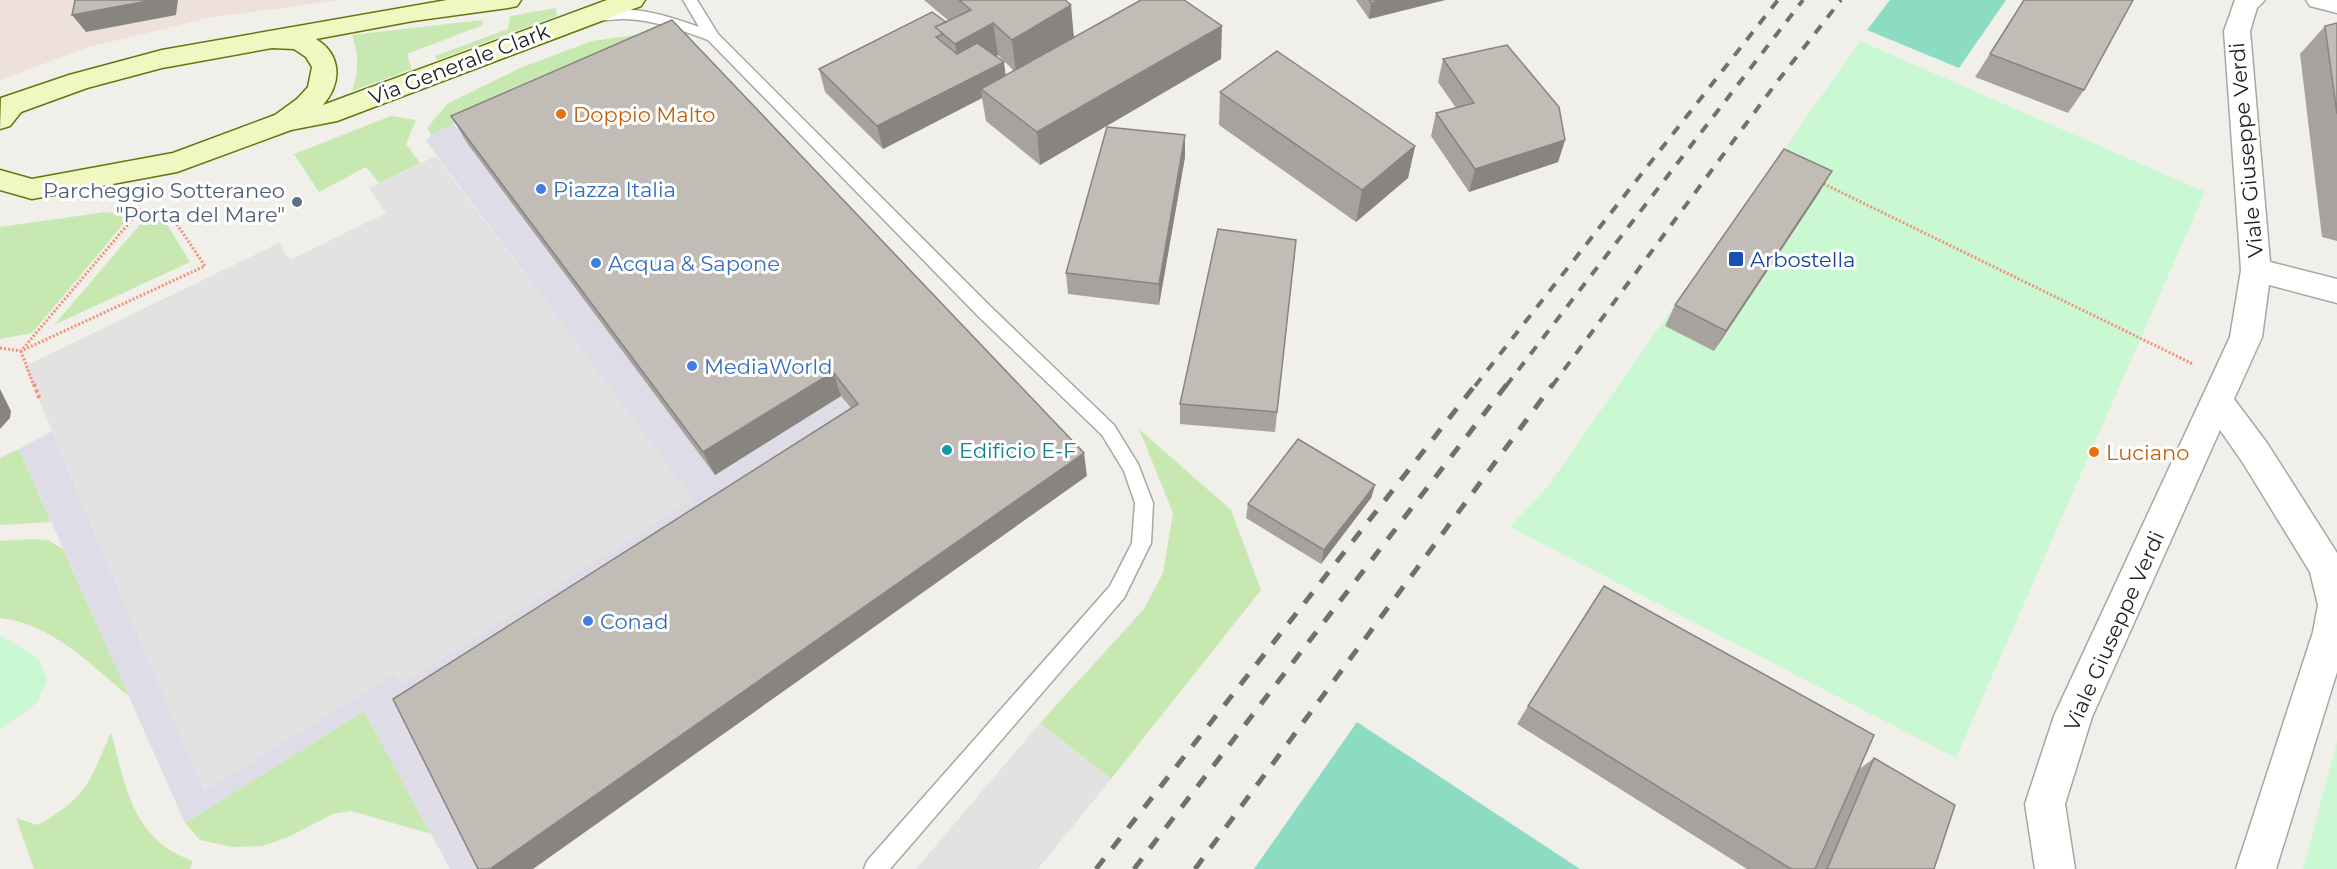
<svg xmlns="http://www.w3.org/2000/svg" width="2337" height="869" viewBox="0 0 2337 869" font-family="Montserrat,sans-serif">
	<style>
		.military { fill: #eee1da }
		.grass { fill: #c8e8b2 }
		.park { fill: #caf8d2 }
		.pitch { fill: #8cdcc4 }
		.parking { fill: #e2e2e2 }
		.plaza { fill: #dedde7 }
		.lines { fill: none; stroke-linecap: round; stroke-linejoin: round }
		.lane-casing { stroke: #a6a6a6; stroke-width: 3 }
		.street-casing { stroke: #a6a6a6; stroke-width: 3 }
		.secondary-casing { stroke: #62770b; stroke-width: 3 }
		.path-far1 { stroke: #f49078; stroke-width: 3; stroke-dasharray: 2 2; stroke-linecap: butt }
		.path { stroke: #f49078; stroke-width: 4; stroke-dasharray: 3 3; stroke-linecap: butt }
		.lane { fill: #fff; fill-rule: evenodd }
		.street { fill: #fff; fill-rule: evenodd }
		.secondary { fill: #f0f7c1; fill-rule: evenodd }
		.rail-far1 { stroke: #707070; stroke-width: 4; stroke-dasharray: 10 10; stroke-linecap: butt }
		.rail { stroke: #707070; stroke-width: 5; stroke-dasharray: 13 13; stroke-linecap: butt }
		.wall { fill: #a7a29d; fill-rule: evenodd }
		.shaded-wall { fill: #88847f }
		.building { fill: #c2bcb6; stroke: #88847f; stroke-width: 1.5 }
		.food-dot { fill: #e8710a; stroke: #fff; stroke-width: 2 }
		.shop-dot { fill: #3f7fe0; stroke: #fff; stroke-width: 2 }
		.service-dot { fill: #5c6f8a; stroke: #fff; stroke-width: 2 }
		.transit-dot { fill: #1a4fb4; stroke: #fff; stroke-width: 2 }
		.culture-dot { fill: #0f9aa8; stroke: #fff; stroke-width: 2 }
		.labels { text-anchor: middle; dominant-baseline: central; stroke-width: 6; stroke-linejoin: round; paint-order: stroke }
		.street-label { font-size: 21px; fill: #222; stroke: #fff }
		.food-label { font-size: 21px; fill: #c56008; stroke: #fff; text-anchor: start }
		.shop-label { font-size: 21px; fill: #366cbe; stroke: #fff; text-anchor: start }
		.service-label { font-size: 21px; fill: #4e5e75; stroke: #fff; text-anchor: end }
		.transit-label { font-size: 21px; fill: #164399; stroke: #fff; text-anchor: start }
		.culture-label { font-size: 21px; fill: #0d838f; stroke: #fff; text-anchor: start }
	</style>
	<rect width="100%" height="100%" fill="#f1efe9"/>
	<path class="military" d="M0 0H340L208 18 89 47 0 80Z"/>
	<path class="grass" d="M556 8 557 16 437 60 435 56 508 29 510 16Z
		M482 20 483 25 407 54 412 69 352 91C359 70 359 55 352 35Z
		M635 35 670 47 626 42 431 135 427 128 447 104 520 68 592 41Z
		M391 116 416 120 406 144 420 163 379 183 366 167 319 192 294 154Z
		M106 212 121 214 126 221 32 333 0 339V227Z
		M143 221H165L190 262 54 325Z
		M1139 429 1231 510 1261 590 1111 779 1040 723 1144 609 1163 573 1173 513Z
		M19 449 51 522 0 525V458Z
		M32 539 48 540 63 549 129 696C89 664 53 624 0 618V541Z
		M364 711 431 834 351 811 333 814 288 837 263 846 232 847 200 840 185 823Z
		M111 732C126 787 132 840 193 861L190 869H34L16 818 38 825C88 796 89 783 111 732Z"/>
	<path class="park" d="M1860 41 2205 192 1956 758 1510 527 1545 490Z
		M0 635 39 659 47 679 37 703 0 730Z
		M2337 742V869H2303Z"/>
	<path class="pitch" d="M1890 0H2006L1959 68 1867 30Z
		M1357 722 1580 869H1254Z"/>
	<path class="parking" d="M436 156 694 499 401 686 395 675 204 791 25 366 279 243 290 260 386 213 369 188Z
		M1040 723 1111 779 1038 869H916Z"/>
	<path class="plaza" d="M454 124 715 475 841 396 867 428 493 869H450L364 711 185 823 19 449 52 431 204 791 395 674 401 685 693 499 426 141 431 135Z"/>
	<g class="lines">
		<g class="lane-casing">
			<path id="lane" d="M683 0H697L718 34 991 307 1114 425 1138 464 1153 503 1151 543 1124 598 890 869H864L867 861 1110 586 1132 543 1135 503 1124 471 1102 435 979 317 708 40C681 30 654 20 625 19 614 18 596 24 589 16L591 13C627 3 666 15 699 27Z"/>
		</g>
		<g class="street-casing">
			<path id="street" d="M2235 0H2265L2257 8 2250 31 2270 262 2337 279V303L2269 285 2262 337 2234 399 2267 443 2337 553V672L2276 869H2236L2313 632 2318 605 2310 572 2243 463 2220 430 2092 717 2065 804 2075 869H2035L2025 804 2054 716 2230 337 2241 270 2224 31Z
				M2306 0H2337V13L2310 6Z"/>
		</g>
		<g class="secondary-casing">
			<path id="secondary" d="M447 0H521L517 6 508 8 413 21 316 39C342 55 342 83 323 105L607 0H645L641 6 337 121 291 130 177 172 32 199 0 190V170L32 179 173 153 275 115 297 99 308 87 312 67 306 57 294 49 272 48 162 68 87 88 21 112 10 126 0 129 1 98 69 75 162 50Z"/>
		</g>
		<path class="path-far1" d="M1820 182 2193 364
			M140 210 168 211 205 266 21 351Z
			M0 348 21 351
			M21 351 34 386"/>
		<path class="path" d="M34 384 40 400"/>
		<use href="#lane" class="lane"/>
		<use href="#street" class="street"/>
		<use href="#secondary" class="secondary"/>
		<path class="rail-far1" d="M1475 386 1778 0
			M1506 386 1803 0
			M1552 386 1777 82 1841 0"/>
		<path class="rail" d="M1096 869 1476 384
			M1134 869 1507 384
			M1195 869 1553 384"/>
	</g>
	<path class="wall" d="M924 0H1065L1074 37 1221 59 1040 165 986 121 982 98 883 149 825 92 819 69 949 21ZM998 55 1014 71 1005 75 996 57Z
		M1356 0H1445L1369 19Z
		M2024 0 2084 90 2068 113 1975 77Z
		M2337 23V241L2322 237 2300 54 2325 26Z
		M1443 59 1565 140 1558 162 1469 192 1431 136 1436 113 1456 108 1438 82Z
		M1220 92 1415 146 1408 178 1356 222 1219 125Z
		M451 116 1087 476 851 408 841 396 715 475 467 143Z
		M1185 135V157L1159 305 1068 294 1066 273Z
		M1819 193 1714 351 1665 326 1675 305Z
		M1296 240 1275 432 1180 424V404Z
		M1375 485 1371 498 1321 564 1246 518 1248 504Z
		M1528 706 1858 770 1874 758 1934 869H1747L1517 724Z"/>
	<path class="shaded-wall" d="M153 0H178L176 15 86 32 72 15Z
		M1382 0H1445L1369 19 1371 3Z
		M1071 5 1074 38 1016 73 1012 40Z
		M993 23 998 55 960 76 955 44Z
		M1222 26 1221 59 1040 165 1037 132Z
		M1004 62 1007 85 981 89 982 98 883 149 877 126Z
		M1185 135V157L1159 305V284Z
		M1565 140 1558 162 1469 192 1475 169Z
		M1415 146 1408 178 1356 222 1362 190Z
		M1832 171 1819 193 1714 351 1726 331Z
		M833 372 841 396 715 475 703 452Z
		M0 389 11 411 10 418 0 429Z
		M1084 453 1087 476 533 869H490Z
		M1375 485 1371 498 1321 564 1324 550Z"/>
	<path class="building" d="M75 0H153L72 15Z
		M959 0H1065L1071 5 1012 40 993 23 955 44 935 27 971 10Z
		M1141 0H1184L1222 26 1037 132 981 89Z
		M1369 0H1382L1371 3Z
		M2024 0H2133L2084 90 1990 54Z
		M932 12 946 22 935 27 943 34 936 37 957 54 977 43 1004 62 877 126 819 69Z
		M672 20 1084 453 490 869H478L393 699 858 404 833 372 703 452 451 116Z
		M2337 23V114L2325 26Z
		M1507 45 1559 107 1565 140 1475 169 1436 113 1474 103 1443 59Z
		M1277 51 1415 146 1362 190 1220 92Z
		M1107 127 1185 135 1159 284 1066 273Z
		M1784 149 1832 171 1726 331 1675 305Z
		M1218 229 1296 240 1277 412 1180 404Z
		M1298 439 1375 485 1324 550 1248 504Z
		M1604 586 1874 735 1815 869H1791L1528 706Z
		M1874 758 1955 805 1934 869H1827Z"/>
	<g class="food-dot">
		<circle cx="561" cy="114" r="6"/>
		<circle cx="2094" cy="452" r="6"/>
	</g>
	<g class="shop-dot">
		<circle cx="541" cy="189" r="6"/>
		<circle cx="596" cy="263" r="6"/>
		<circle cx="692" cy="366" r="6"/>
		<circle cx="588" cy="621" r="6"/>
	</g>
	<circle class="service-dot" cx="297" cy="202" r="6"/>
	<rect class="transit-dot" x="1728" y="251" width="16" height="16" rx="3"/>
	<circle class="culture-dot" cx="947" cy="450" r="6"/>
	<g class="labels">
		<g class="street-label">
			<text transform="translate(459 64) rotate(-21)">Via Generale Clark</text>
			<text transform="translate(2246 150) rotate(-95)">Viale Giuseppe Verdi</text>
			<text transform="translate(2114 631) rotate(-66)">Viale Giuseppe Verdi</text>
		</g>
		<g class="food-label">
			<text x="573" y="114">Doppio Malto</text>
			<text x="2106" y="452">Luciano</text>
		</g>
		<g class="shop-label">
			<text x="553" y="189">Piazza Italia</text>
			<text x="608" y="263">Acqua &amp; Sapone</text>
			<text x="704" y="366">MediaWorld</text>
			<text x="600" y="621">Conad</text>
		</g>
		<g class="service-label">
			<text x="285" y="190">Parcheggio Sotteraneo<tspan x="285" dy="24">"Porta del Mare"</tspan></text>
		</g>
		<g class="transit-label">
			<text x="1750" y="259">Arbostella</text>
		</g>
		<g class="culture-label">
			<text x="959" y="450">Edificio E-F</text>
		</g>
	</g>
</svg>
